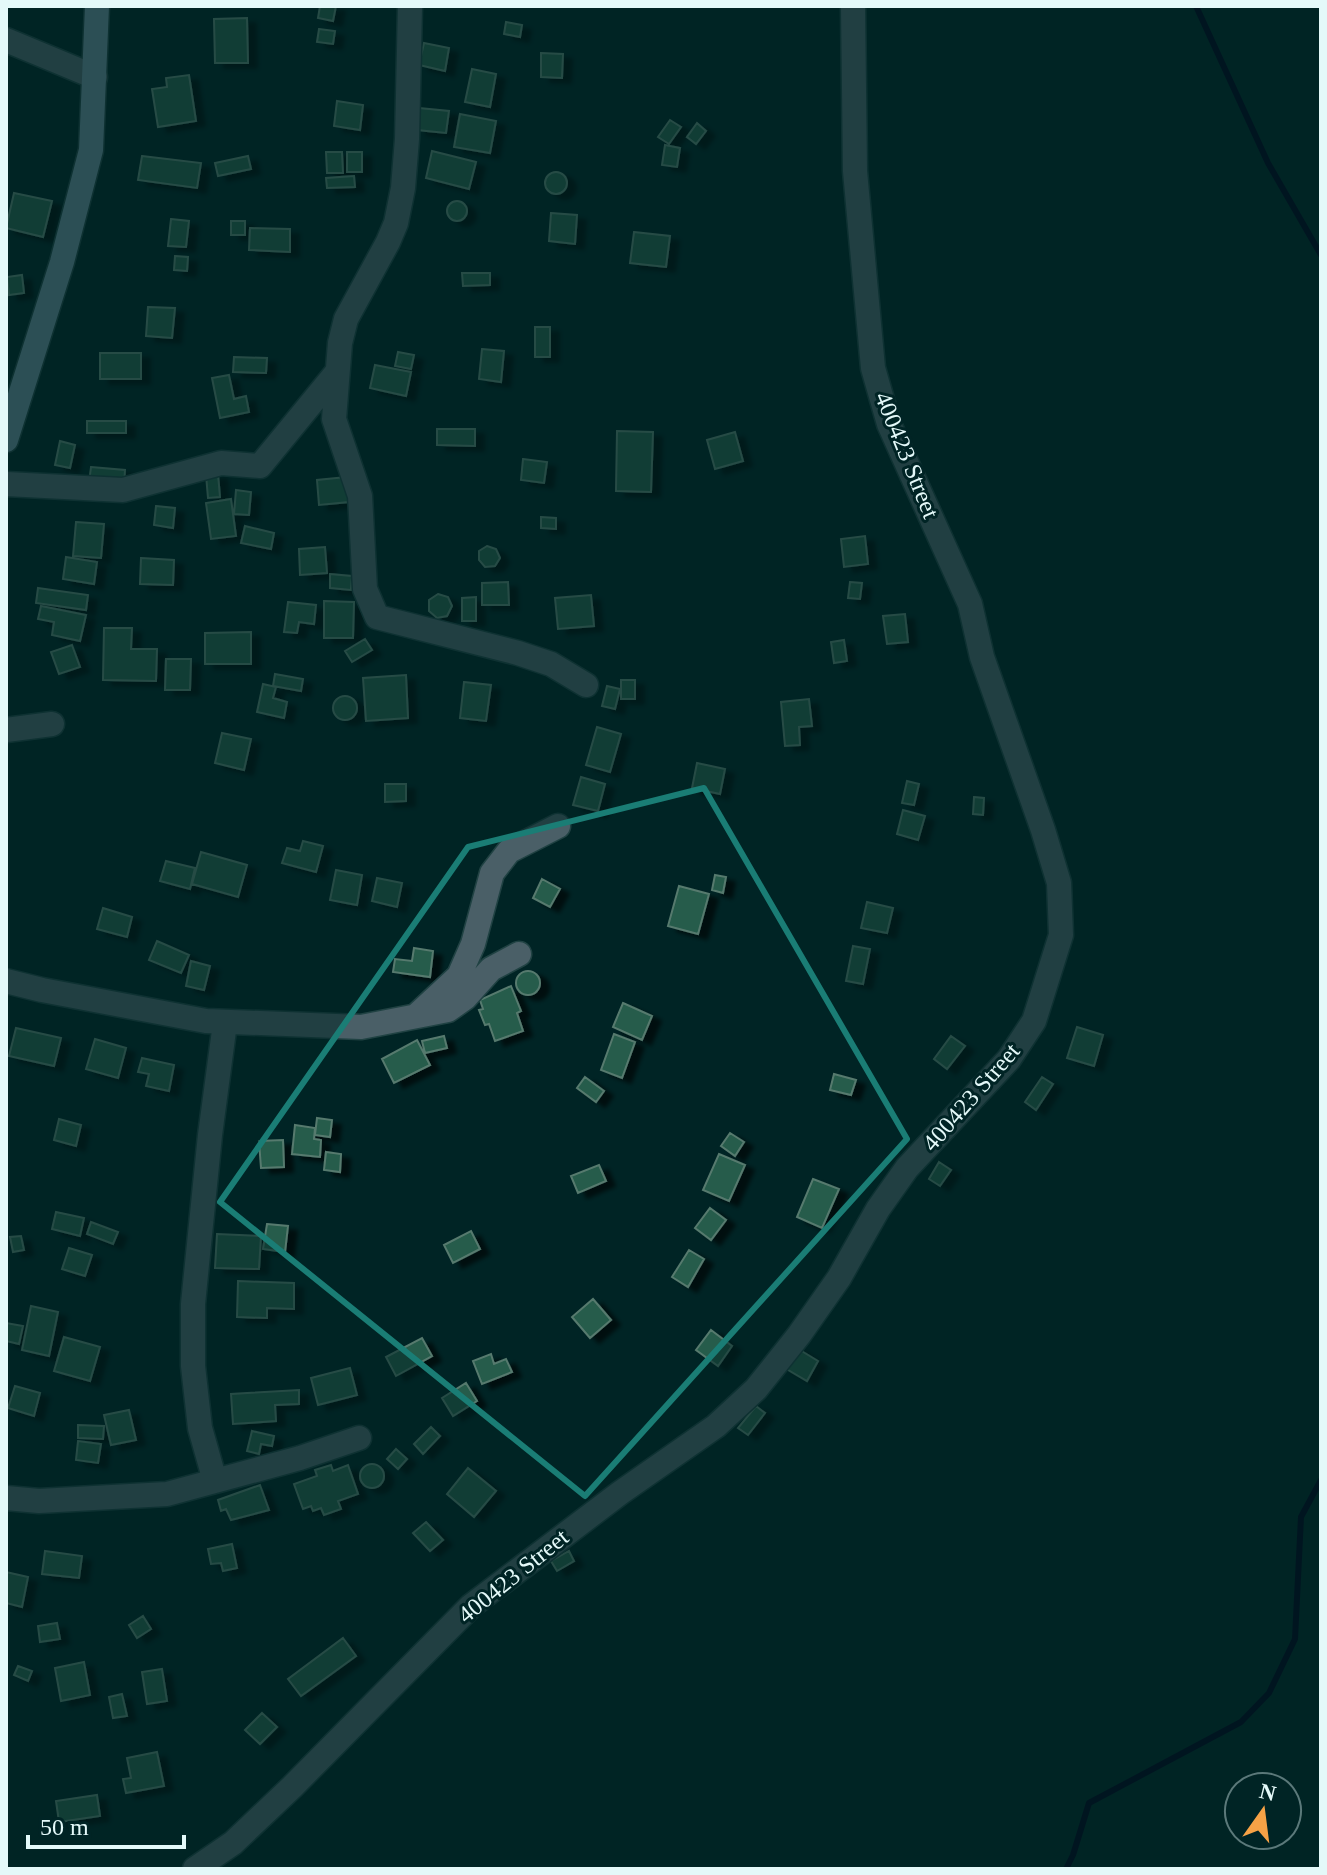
<svg xmlns="http://www.w3.org/2000/svg" width="1327" height="1875" viewBox="0 0 1327 1875" font-family="Georgia,serif">
	<style>
		.lines { fill: none; stroke-linecap: round; stroke-linejoin: round }
		.stream { stroke: #00041c; stroke-width: 6 }
		.building { fill: #255b4b; stroke: #577a6e; stroke-width: 2; filter: url(#shadow) }
		.street-casing { stroke: #204243; stroke-width: 27 }
		.secondary-casing { stroke: #204243; stroke-width: 27 }
		.street { stroke: #4a5f67; stroke-width: 24 }
		.secondary { stroke: #628390; stroke-width: 24 }
		.marked { fill: none; stroke: #1a7d75; stroke-width: 6; stroke-linejoin: round }
		.labels { text-anchor: middle; dominant-baseline: central; stroke-width: 6; stroke-linejoin: round; paint-order: stroke }
		.street-label { font-size: 24px; fill: #e4f9f9; stroke: #002425 }
	</style>
	<defs>
		<filter id="shadow"><feDropShadow dx="9" dy="5" stdDeviation="2" flood-color="#0009"/></filter>
	</defs>
	<rect width="100%" height="100%" fill="#002425"/>
	<g class="lines">
		<path class="stream" d="M1196 6 1268 163 1321 255
			M1066 1869 1073 1855 1089 1803 1241 1722 1269 1693 1295 1639 1301 1517 1321 1480"/>
	</g>
	<path class="building" d="M320 6H336L333 21 318 18Z
		M247 18 248 63H215L214 19Z
		M506 22 522 25 520 37 504 34Z
		M319 29 335 31 333 44 317 42Z
		M424 43 449 48 445 71 419 65Z
		M541 53 563 54 562 78 541 77Z
		M472 69 496 74 490 107 465 102Z
		M189 75 196 121 158 127 152 89 167 87 166 78Z
		M337 101 363 105 360 130 334 126Z
		M419 108 449 111 446 133 417 130Z
		M460 114 496 121 490 153 454 147Z
		M670 120 681 127 669 144 658 137Z
		M697 123 706 131 696 144 687 137Z
		M665 145 680 148 677 167 662 165Z
		M432 151 476 162 469 189 426 178Z
		M326 152H342L343 173H327Z
		M347 152H362V172H347Z
		M142 156 201 163 197 188 138 180Z
		M248 156 251 169 218 176 215 163Z
		M545 183a11 11 0 1 1 22 0a11 11 0 1 1-22 0Z
		M354 176 355 187 327 188 326 178Z
		M14 193 52 201 43 237 6 228Z
		M447 211a10 10 0 1 1 20 0a10 10 0 1 1-20 0Z
		M551 213 577 215 575 244 549 241Z
		M171 219 189 221 186 247 168 246Z
		M231 221H245V235H231Z
		M250 228 290 229V252L249 250Z
		M634 232 670 236 666 267 630 263Z
		M175 256 188 257 187 271 174 270Z
		M462 273H490V285L463 286Z
		M22 275 24 293 9 295 7 277Z
		M148 307 175 308 172 338 146 336Z
		M535 327H550V357H535Z
		M482 349 504 351 501 382 479 379Z
		M398 352 414 355 411 369 395 366Z
		M100 353H141V379H100Z
		M234 357 267 358 266 373 233 372Z
		M375 365 411 372 406 396 370 388Z
		M229 375 234 399 246 396 249 412 220 418 212 378Z
		M87 421H126V433H87Z
		M437 429H475V446L437 445Z
		M617 431 653 432 651 492 616 491Z
		M735 432 743 461 715 469 707 440Z
		M60 441 75 445 70 468 55 465Z
		M523 459 547 462 544 483 521 480Z
		M91 467 125 470 124 486 89 483Z
		M218 474 220 497 208 498 206 475Z
		M346 477 349 502 319 505 317 480Z
		M236 490 251 492 249 515 234 514Z
		M231 499 236 536 211 539 206 503Z
		M156 506 175 508 173 528 154 525Z
		M541 517 556 518V529L541 528Z
		M76 522 104 524 101 558 73 556Z
		M245 526 274 533 271 549 241 543Z
		M865 536 868 564 844 567 841 539Z
		M487 546 496 549 500 558 495 566 485 567 479 560V551Z
		M325 547 327 573 300 575 299 549Z
		M66 557 97 562 94 584 63 579Z
		M141 558 174 560 173 585 140 584Z
		M330 574 352 576 351 590 330 588Z
		M508 582 509 605H482V583Z
		M850 582 862 583 860 599 848 598Z
		M38 588 88 595 86 610 36 603Z
		M438 594 448 597 452 606 447 616 437 618 429 611V600Z
		M591 595 594 626 558 629 555 598Z
		M476 597V621H462V598Z
		M324 601 354 602 353 638H324Z
		M288 602 316 605 314 624 299 622 297 633 284 632Z
		M41 606 86 615 80 641 52 635 54 622 38 619Z
		M905 614 908 642 887 644 883 616Z
		M104 628H132L131 649H157L156 681 103 680Z
		M251 632V664H205V633Z
		M365 639 372 650 352 662 345 651Z
		M844 640 847 661 834 663 831 642Z
		M72 645 80 667 59 674 51 652Z
		M166 659H191L190 690H165Z
		M275 674 303 679 301 691 273 686Z
		M406 675 408 718 366 721 363 678Z
		M621 680H635V699H621Z
		M464 682 491 685 486 721 460 718Z
		M263 684 276 687 273 698 287 702 284 718 257 712Z
		M607 686 620 689 615 709 602 706Z
		M333 708a12 12 0 1 1 24 0a12 12 0 1 1-24 0Z
		M809 699 812 726 799 727 800 745 785 746 781 702Z
		M597 727 621 734 610 772 586 765Z
		M222 733 251 739 244 770 215 763Z
		M697 763 725 769 720 794 692 788Z
		M581 777 605 784 598 811 573 805Z
		M907 781 919 784 914 805 902 803Z
		M385 784H406V801L385 802Z
		M974 797 984 798 983 815 973 814Z
		M903 810 925 816 918 840 897 834Z
		M303 841 323 846 316 872 282 863 287 848 300 851Z
		M201 852 247 865 238 897 192 884Z
		M166 861 195 868 190 889 160 881Z
		M336 870 362 875 357 905 330 900Z
		M715 875 726 877 723 893 712 890Z
		M377 878 402 883 397 907 372 901Z
		M542 879 560 889 550 907 533 898Z
		M679 886 709 894 698 934 668 926Z
		M867 902 893 908 887 933 861 928Z
		M103 908 132 917 127 937 97 929Z
		M157 941 189 955 181 973 149 960Z
		M853 946 870 949 863 984 846 981Z
		M414 948 433 951 430 977 393 972 395 959 412 961Z
		M191 961 210 966 204 990 186 986Z
		M516 983a12 12 0 1 1 24 0a12 12 0 1 1-24 0Z
		M511 986 521 1011 517 1013 523 1031 495 1041 489 1024 485 1025 479 1010 483 1009 480 1000Z
		M623 1003 652 1016 642 1040 613 1027Z
		M1077 1027 1103 1035 1094 1066 1067 1058Z
		M16 1028 61 1038 54 1066 9 1056Z
		M614 1034 635 1042 622 1078 601 1070Z
		M444 1036 447 1048 425 1053 422 1041Z
		M951 1036 965 1046 947 1069 934 1059Z
		M95 1039 126 1048 118 1078 86 1069Z
		M417 1040 430 1065 394 1083 382 1059Z
		M142 1058 174 1065 169 1091 146 1086 149 1074 138 1072Z
		M834 1074 856 1080 851 1095 830 1090Z
		M585 1077 604 1091 596 1102 577 1088Z
		M1042 1077 1053 1084 1036 1110 1025 1102Z
		M317 1118 332 1120 330 1137 315 1135Z
		M59 1119 81 1125 76 1146 54 1140Z
		M295 1125 315 1128 314 1139 321 1140 320 1157 292 1154Z
		M730 1133 744 1142 735 1156 721 1146Z
		M283 1140 284 1167 261 1168 259 1141Z
		M326 1152 341 1154 340 1172 324 1170Z
		M719 1154 745 1165 729 1201 703 1190Z
		M939 1162 951 1170 940 1186 929 1179Z
		M599 1165 606 1181 578 1193 571 1176Z
		M813 1179 839 1189 822 1228 797 1217Z
		M710 1208 726 1220 711 1240 695 1228Z
		M56 1212 84 1218 80 1236 52 1229Z
		M91 1222 118 1232 113 1244 87 1234Z
		M267 1224 288 1226 285 1252 263 1249Z
		M471 1231 480 1249 453 1263 444 1245Z
		M217 1234 261 1236 259 1269 215 1268Z
		M21 1236 24 1250 13 1252 10 1237Z
		M69 1248 92 1255 85 1276 62 1269Z
		M689 1250 704 1259 688 1287 672 1277Z
		M238 1281 294 1283V1309L267 1308V1318L237 1317Z
		M593 1299 611 1320 590 1338 572 1317Z
		M31 1306 58 1312 49 1356 22 1350Z
		M6 1323 23 1326 19 1344 6 1341Z
		M711 1330 732 1346 718 1366 696 1350Z
		M64 1337 100 1347 90 1381 54 1371Z
		M422 1338 432 1356 396 1376 386 1357Z
		M795 1347 818 1361 807 1381 783 1367Z
		M491 1354 494 1364 506 1359 512 1372 482 1384 473 1361Z
		M350 1368 357 1395 318 1405 311 1378Z
		M466 1383 477 1401 453 1416 442 1398Z
		M15 1386 40 1393 34 1416 8 1408Z
		M299 1390V1404L275 1405 276 1421 233 1424 231 1394Z
		M756 1406 765 1413 748 1435 738 1428Z
		M129 1410 136 1440 111 1445 104 1415Z
		M78 1425 104 1426 103 1439 78 1438Z
		M431 1427 440 1436 423 1454 414 1444Z
		M252 1431 274 1436 272 1446 261 1444 259 1454 247 1451Z
		M78 1441 101 1444 98 1463 76 1460Z
		M396 1449 407 1459 398 1469 387 1459Z
		M360 1476a12 12 0 1 1 24 0a12 12 0 1 1-24 0Z
		M331 1465 333 1471 348 1465 358 1494 338 1501 341 1509 324 1515 321 1508 313 1511 311 1506 303 1509 294 1484 317 1476 315 1470Z
		M468 1468 496 1491 474 1517 447 1494Z
		M260 1485 269 1510 231 1520 226 1509 221 1511 218 1500Z
		M426 1522 443 1540 430 1551 413 1533Z
		M232 1544 237 1568 223 1571 221 1563 211 1564 208 1549Z
		M45 1551 82 1556 79 1578 42 1574Z
		M569 1551 574 1561 557 1571 551 1561Z
		M6 1572 28 1577 22 1607 6 1603Z
		M143 1616 151 1629 137 1638 129 1625Z
		M57 1623 60 1639 40 1642 38 1626Z
		M343 1638 356 1656 301 1696 288 1679Z
		M84 1662 90 1695 61 1701 55 1668Z
		M18 1666 32 1671 28 1681 14 1675Z
		M162 1669 167 1701 147 1704 142 1672Z
		M122 1694 127 1716 113 1718 109 1697Z
		M262 1713 277 1727 260 1744 245 1730Z
		M157 1752 164 1786 126 1793 123 1779 131 1778 127 1758Z
		M97 1795 100 1816 59 1822 56 1801Z"/>
	<g class="lines">
		<g class="street-casing">
			<path id="street" d="M410 6 407 139 403 188 396 223 388 242 346 319 340 343 334 419 360 496 365 589 377 617 518 653 551 664 586 685
				M6 40 95 77
				M6 484 123 490 221 463 260 466 337 372
				M6 730 52 724
				M6 981 42 990 206 1021 361 1027 448 1010 465 998 491 969 519 954
				M417 1015 459 976 473 944 492 873 509 851 558 826
				M215 1481 200 1428 193 1366V1304L210 1135 225 1023
				M6 1498 39 1501 167 1494 300 1458 359 1438
				M195 1869 233 1843 292 1787 471 1606 620 1493 716 1426 756 1389 799 1335 839 1278 878 1209 907 1168 1009 1059 1034 1021 1061 935 1059 883 1043 830 982 657 970 604 889 424 873 368 855 171 853 6"/>
		</g>
		<g class="secondary-casing">
			<path id="secondary" d="M6 440 62 262 91 150 97 6"/>
		</g>
		<use href="#street" class="street"/>
		<use href="#secondary" class="secondary"/>
	</g>
	<path d="M0 0H1327V1875H0ZM704 788 907 1139 585 1496 220 1202 468 847Z" fill="#002425" fill-opacity=".55" fill-rule="evenodd"/>
	<path class="marked" d="M704 788 907 1139 585 1496 220 1202 468 847Z"/>
	<g class="labels">
		<g class="street-label">
			<text transform="translate(907 455) rotate(68)">400423 Street</text>
			<text transform="translate(971 1097) rotate(-49)">400423 Street</text>
			<text transform="translate(513 1576) rotate(-39)">400423 Street</text>
		</g>
	</g>
	<rect width="1327" height="1875" fill="none" stroke="#e4f9f9" stroke-width="16"/>
	<g transform="translate(1263 1811) rotate(14)"><circle r="38" fill="#002425" stroke="#5b797a" stroke-width="2"/>
	<path d="M0-6L14 30L0 20L-14 30Z" fill="#f6a246"/>
	<text y="-12" font-size="22" font-weight="bold" text-anchor="middle" fill="#e4f9f9">N</text>
	</g>
	<path d="M28 1835v12h156v-12" fill="none" stroke="#e4f9f9" stroke-width="4"/>
	<text x="40" y="1835" font-size="24" fill="#e4f9f9" stroke="#002425" stroke-width="6" paint-order="stroke">50 m</text>
</svg>
